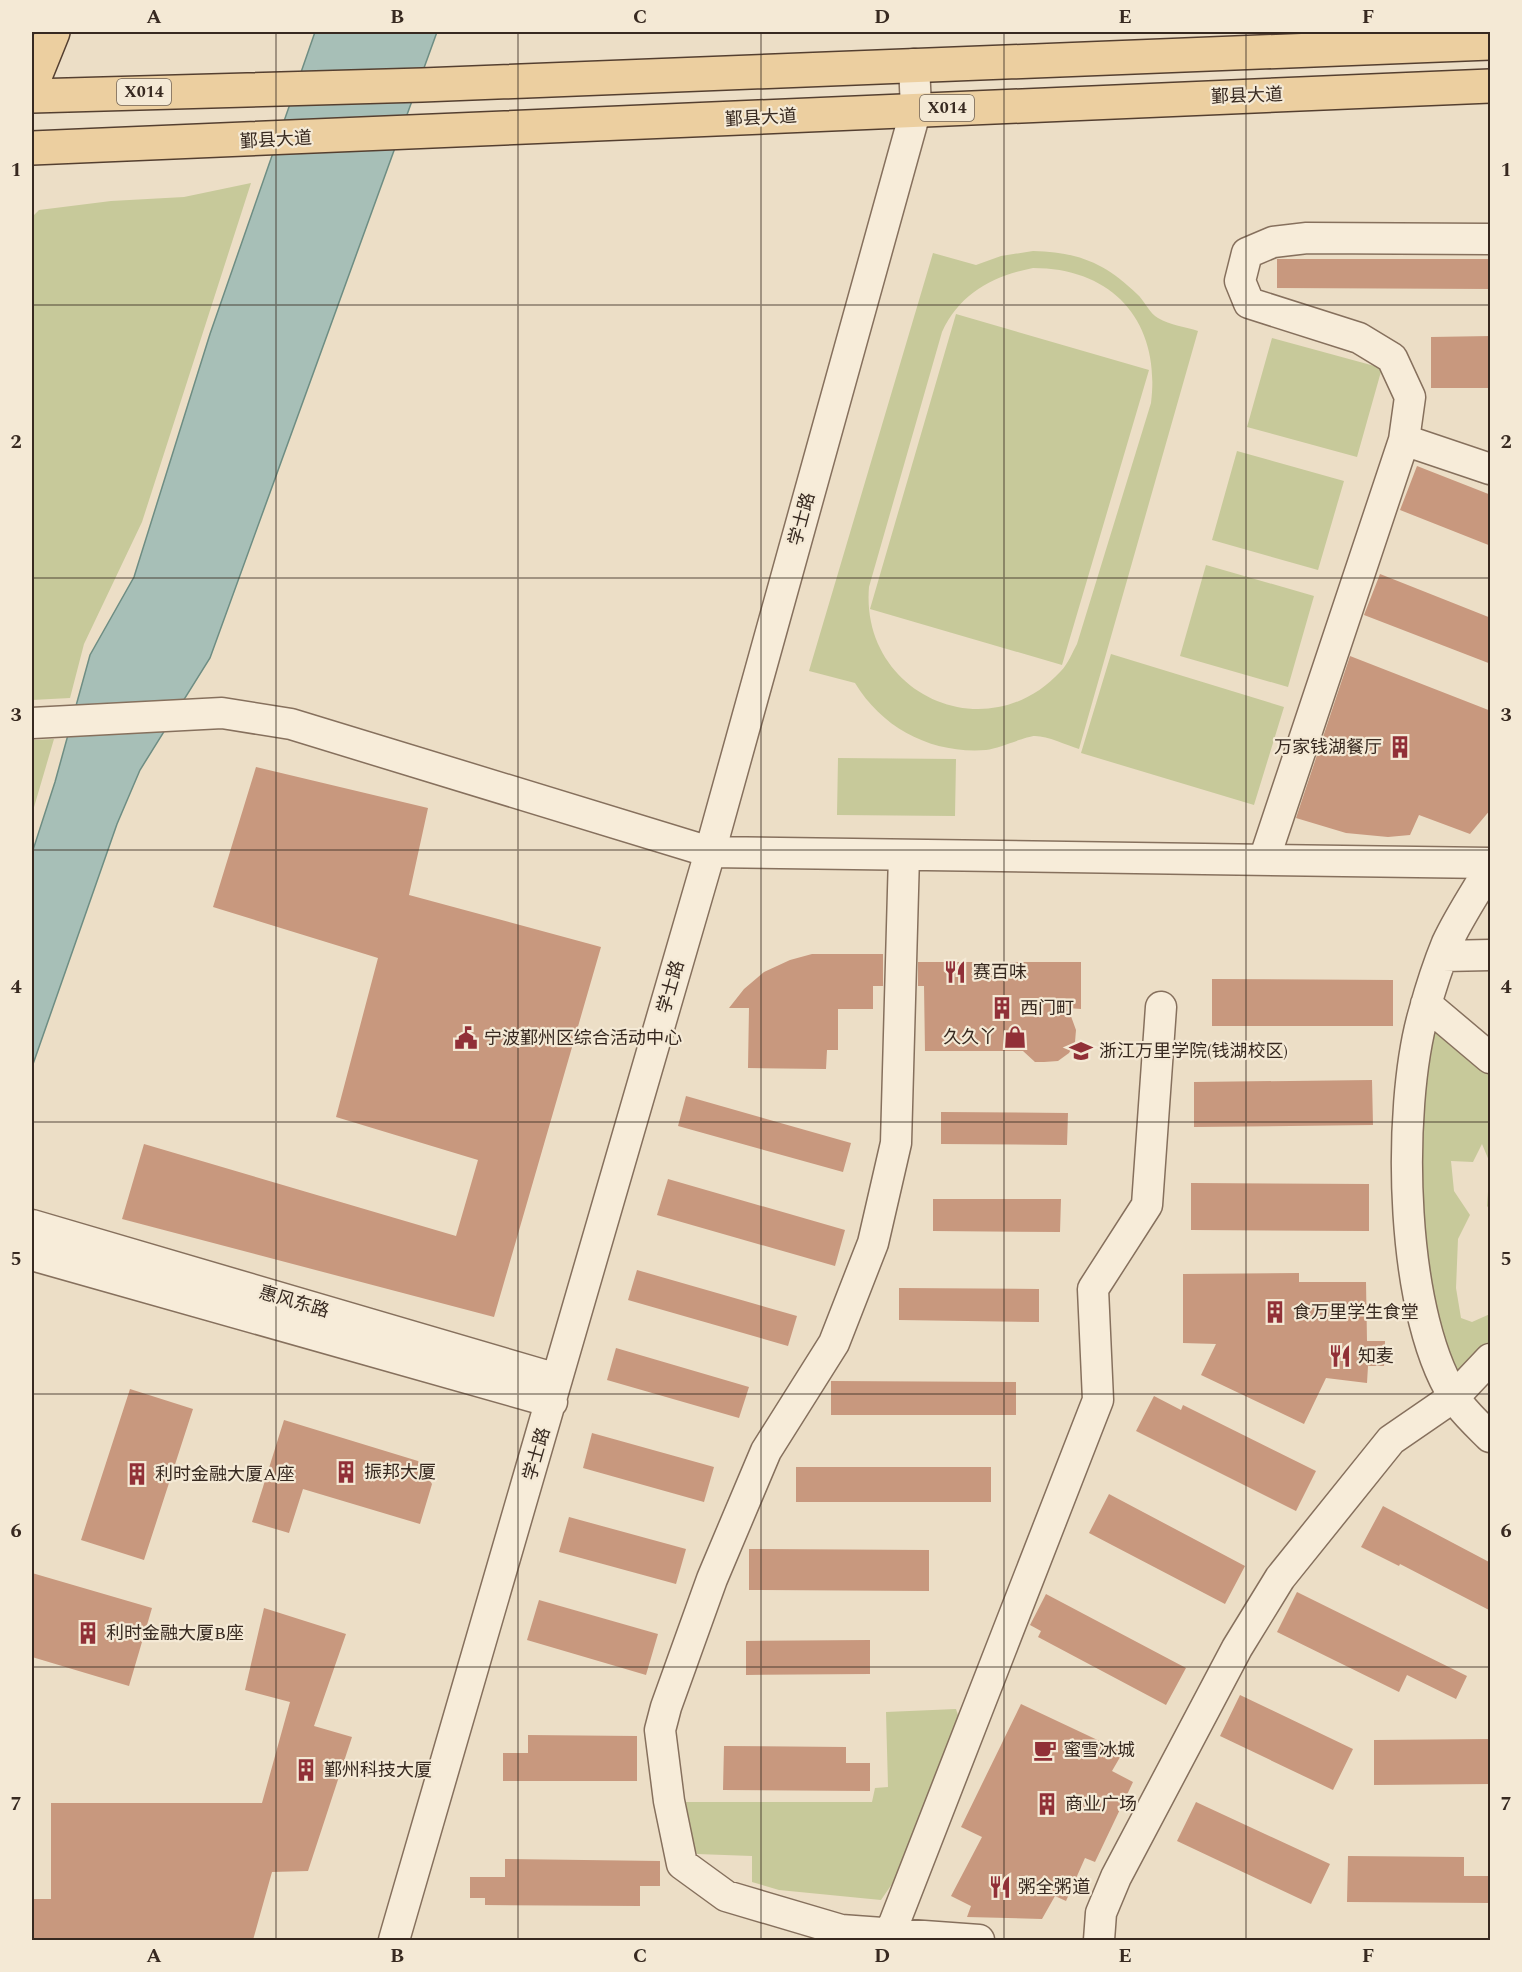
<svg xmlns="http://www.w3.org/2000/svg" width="1522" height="1972" viewBox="0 0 1522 1972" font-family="Spectral,'Noto Sans SC',serif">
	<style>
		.green { fill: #c7c99a; fill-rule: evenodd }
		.water { fill: #a7bfb7; stroke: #6e8d83; stroke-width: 1.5 }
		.building { fill: #c8987e }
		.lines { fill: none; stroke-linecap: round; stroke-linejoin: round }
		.minor-casing { stroke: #86705d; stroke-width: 33 }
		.major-casing { stroke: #543f30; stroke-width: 36 }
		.minor { stroke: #f7ecd9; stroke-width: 30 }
		.major { stroke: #eccfa0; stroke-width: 33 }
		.grid { fill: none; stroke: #372920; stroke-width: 1.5; stroke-opacity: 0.55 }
		.labels { text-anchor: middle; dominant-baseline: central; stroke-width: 4.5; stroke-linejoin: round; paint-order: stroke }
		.shield { fill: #f4e9d5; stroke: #706356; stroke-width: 1.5 }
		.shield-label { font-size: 16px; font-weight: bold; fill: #372920 }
		.street-label { font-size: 18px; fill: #372920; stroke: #f4e9d5 }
		.poi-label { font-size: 18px; fill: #372920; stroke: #f4e9d5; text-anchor: start }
		.neatline { fill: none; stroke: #372920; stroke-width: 2 }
		.grid-label { font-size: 20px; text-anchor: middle; font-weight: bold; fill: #372920 }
	</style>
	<rect width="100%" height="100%" fill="#ecdec6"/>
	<path class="green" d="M251 183 142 522 84 644 70 698 32 700V217L39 210 111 201 184 197Z
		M1033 251C1078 252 1105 263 1137 294 1144 300 1150 314 1158 318 1170 325 1186 327 1198 331L1079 749C1066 745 1048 736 1035 736 1026 736 1001 748 986 750 932 754 883 729 855 683L809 671 933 253 976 265 1001 256ZM1033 268C1115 268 1161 324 1151 403L1077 644C1072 653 1068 664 1061 671 987 752 860 694 869 587L942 332C960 293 993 276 1033 268Z
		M956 314 1149 370 1062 665 870 609Z
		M1272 338 1382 368 1357 457 1247 427Z
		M1237 451 1344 481 1318 570 1212 540Z
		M1206 565 1314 596 1288 687 1180 656Z
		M1111 654 1284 707 1254 805 1081 753Z
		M54 739 32 814V740Z
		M838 758 956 759 955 816 837 815Z
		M1425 1022 1490 1064V1210L1487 1206 1490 1163 1482 1144 1473 1162 1451 1161 1454 1191 1470 1215 1458 1239 1456 1288 1461 1318 1472 1322 1490 1314V1352L1454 1388 1418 1275Z
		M956 1709 959 1718 907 1862 881 1900 779 1890 752 1882V1856L697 1854 688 1830 686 1802H872L875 1788 888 1787 886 1712Z"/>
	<path class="water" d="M315 32H437L210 658 140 770 117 824 32 1067V853L55 782 90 655 134 577 210 334Z"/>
	<path class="building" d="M1277 259H1491V289L1277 288Z
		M1491 336V388H1431V337Z
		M1417 466 1491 495V546L1400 510Z
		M1380 574 1491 618V664L1364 615Z
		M1350 656 1491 711V809L1470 834 1419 815 1410 835 1388 837 1346 833 1296 818Z
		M256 767 428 808 409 895 601 947 494 1317 122 1219 144 1144 456 1236 478 1160 336 1117 378 958 213 907Z
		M812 954H883V986H873V1009H838V1050H827L826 1069 748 1068 749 1008H729L744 989 764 972 790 960Z
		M918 962H1081V1009L1068 1008 1076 1030 1075 1042 1069 1053 1058 1061 1044 1062H1035L1023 1051H925L924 986H918Z
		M1212 979 1393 980V1026H1212Z
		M1372 1080 1373 1125 1194 1127V1082Z
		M686 1096 851 1143 843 1172 678 1126Z
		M941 1112 1068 1113 1067 1145 941 1144Z
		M668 1179 845 1230 835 1266 657 1215Z
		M1191 1183 1369 1184V1231L1191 1230Z
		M933 1199H1061L1060 1232 933 1231Z
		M637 1270 797 1316 788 1346 628 1300Z
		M1299 1273V1282H1366L1367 1341H1385L1384 1366H1368L1367 1383 1326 1378 1304 1424 1201 1375 1216 1344 1183 1343V1274Z
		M899 1288 1039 1289V1322L899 1320Z
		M616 1348 749 1387 739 1418 607 1380Z
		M831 1381 1016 1382V1415H831Z
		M130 1389 193 1409 144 1560 81 1540Z
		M1154 1396 1181 1410 1183 1405 1316 1471 1296 1511 1136 1431Z
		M284 1420 418 1461 432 1484 420 1524 303 1489 289 1533 252 1522Z
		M592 1433 714 1467 704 1502 583 1468Z
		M796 1467H991V1502H796Z
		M1109 1494 1245 1566 1225 1604 1089 1533Z
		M1383 1506 1491 1563V1611L1400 1564 1399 1566 1361 1547Z
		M569 1517 686 1549 676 1584 559 1552Z
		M749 1549 929 1550V1591L749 1590Z
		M32 1573 152 1608 129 1686 32 1657Z
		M1297 1592 1467 1676 1456 1699 1407 1675 1399 1692 1277 1632Z
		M1046 1594 1186 1668 1166 1705 1038 1637 1041 1631 1030 1625Z
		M539 1600 658 1634 646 1675 527 1640Z
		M264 1608 346 1634 314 1726 352 1737 308 1871 272 1872 253 1940 32 1941V1899H51V1803H262L290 1702 245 1690Z
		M870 1640V1674L746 1675V1641Z
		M1240 1695 1353 1749 1333 1790 1220 1736Z
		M1021 1704 1123 1752 1112 1771 1133 1782 1095 1862 1085 1858 1066 1901 1055 1896 1042 1919 967 1917 971 1906 951 1896 982 1837 961 1827Z
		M528 1735 637 1736V1781H503V1753H528Z
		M1491 1739V1784L1374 1785V1740Z
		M724 1746 846 1747V1763H870V1791L723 1790Z
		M1196 1802 1330 1864 1311 1904 1177 1841Z
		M1348 1856 1464 1857V1876H1490V1903L1347 1902Z
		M505 1859 660 1861V1886H640V1906L485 1905V1898H470V1877H505Z"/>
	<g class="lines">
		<g class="minor-casing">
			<path id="minor" d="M1404 440 1490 469
				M32 723 222 713 291 724 710 852 1490 863
				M904 855 896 1143 873 1243 834 1343 766 1451 712 1579 666 1707 660 1730 669 1801 682 1864 726 1896 841 1930 979 1940
				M1264 860 1404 440 1410 397 1392 358 1359 338 1249 303 1240 281 1247 253 1273 242 1307 238 1490 239
				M1490 868C1476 892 1459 917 1447 943 1438 965 1430 990 1424 1012 1396 1108 1399 1322 1459 1404 1468 1416 1480 1427 1490 1437
				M1443 956 1490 955
				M1426 1004 1490 1058
				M32 1225 557 1379
				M32 1255 552 1402
				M890 1934 1098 1400 1093 1289 1147 1205 1161 1007
				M394 1940 710 852 916 109 914 64
				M1099 1940 1101 1913 1116 1877 1237 1648 1280 1578 1391 1440 1455 1396 1490 1359"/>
		</g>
		<g class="major-casing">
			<path id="major" d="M32 84 53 32
				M32 96 422 85 1490 43
				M32 148 1490 86"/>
		</g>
		<use href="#minor" class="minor"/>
		<use href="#major" class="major"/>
	</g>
	<path class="grid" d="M276 32V1940M518 32V1940M761 32V1940M1004 32V1940M1246 32V1940M32 305H1490M32 578H1490M32 850H1490M32 1122H1490M32 1394H1490M32 1667H1490"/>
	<defs>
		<g id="building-bare" transform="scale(1.8)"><path d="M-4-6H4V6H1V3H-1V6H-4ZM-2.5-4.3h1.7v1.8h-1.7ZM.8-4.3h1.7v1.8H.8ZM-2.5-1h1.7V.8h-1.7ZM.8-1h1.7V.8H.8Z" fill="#913037" stroke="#f4e9d5" stroke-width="2.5" paint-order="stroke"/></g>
		<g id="restaurant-bare" transform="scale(1.8)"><path d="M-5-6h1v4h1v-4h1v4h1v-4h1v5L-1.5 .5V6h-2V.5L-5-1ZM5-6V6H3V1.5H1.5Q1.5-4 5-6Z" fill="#913037" stroke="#f4e9d5" stroke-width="2.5" paint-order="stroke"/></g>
		<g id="shop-bare" transform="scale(1.8)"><path d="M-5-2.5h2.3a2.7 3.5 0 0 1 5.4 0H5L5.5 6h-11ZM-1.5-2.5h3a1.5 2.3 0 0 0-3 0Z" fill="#913037" stroke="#f4e9d5" stroke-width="2.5" paint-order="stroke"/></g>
		<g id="civic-bare" transform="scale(1.8)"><path d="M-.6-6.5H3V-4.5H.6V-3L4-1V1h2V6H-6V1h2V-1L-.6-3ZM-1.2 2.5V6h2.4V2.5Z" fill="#913037" stroke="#f4e9d5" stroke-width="2.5" paint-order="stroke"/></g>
		<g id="university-bare" transform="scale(1.8)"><path d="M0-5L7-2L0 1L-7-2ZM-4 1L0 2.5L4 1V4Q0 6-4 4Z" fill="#913037" stroke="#f4e9d5" stroke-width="2.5" paint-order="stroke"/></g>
		<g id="cafe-bare" transform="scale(1.8)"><path d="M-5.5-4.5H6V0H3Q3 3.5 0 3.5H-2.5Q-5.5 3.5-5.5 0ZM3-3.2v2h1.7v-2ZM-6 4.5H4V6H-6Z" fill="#913037" stroke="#f4e9d5" stroke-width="2.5" paint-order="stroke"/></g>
	</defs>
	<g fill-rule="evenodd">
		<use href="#building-bare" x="1400" y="747"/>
		<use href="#restaurant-bare" x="955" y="972"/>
		<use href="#building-bare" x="1002" y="1008"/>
		<use href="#shop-bare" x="1015" y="1037"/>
		<use href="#civic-bare" x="466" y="1038"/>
		<use href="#university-bare" x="1081" y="1051"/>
		<use href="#building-bare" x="1275" y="1312"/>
		<use href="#restaurant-bare" x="1340" y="1356"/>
		<use href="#building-bare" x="346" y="1472"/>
		<use href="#building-bare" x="137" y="1474"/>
		<use href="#building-bare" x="88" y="1633"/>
		<use href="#cafe-bare" x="1045" y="1750"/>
		<use href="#building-bare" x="306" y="1770"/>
		<use href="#building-bare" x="1047" y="1804"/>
		<use href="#restaurant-bare" x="1000" y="1887"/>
	</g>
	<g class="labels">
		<g class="shield">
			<rect x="117" y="79" width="54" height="26" rx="4.5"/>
			<rect x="920" y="95" width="54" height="26" rx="4.5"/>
		</g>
		<g class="shield-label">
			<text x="144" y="92">X014</text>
			<text x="947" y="108">X014</text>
		</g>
		<g class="street-label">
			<text transform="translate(1247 96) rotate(-2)">鄞县大道</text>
			<text transform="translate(761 118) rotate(-3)">鄞县大道</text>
			<text transform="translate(276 140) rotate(-3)">鄞县大道</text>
			<text transform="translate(802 519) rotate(-75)">学士路</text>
			<text transform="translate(671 987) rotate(-74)">学士路</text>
			<text transform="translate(294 1302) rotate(16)">惠风东路</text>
			<text transform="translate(537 1454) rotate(-74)">学士路</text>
		</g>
		<g class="poi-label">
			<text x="1382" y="747" text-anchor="end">万家钱湖餐厅</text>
			<text x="973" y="972">赛百味</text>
			<text x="1020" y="1008">西门町</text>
			<text x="997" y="1037" text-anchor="end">久久丫</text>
			<text x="484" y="1038">宁波鄞州区综合活动中心</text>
			<text x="1099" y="1051">浙江万里学院(钱湖校区)</text>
			<text x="1293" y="1312">食万里学生食堂</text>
			<text x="1358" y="1356">知麦</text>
			<text x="364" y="1472">振邦大厦</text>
			<text x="155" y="1474">利时金融大厦A座</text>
			<text x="106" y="1633">利时金融大厦B座</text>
			<text x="1063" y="1750">蜜雪冰城</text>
			<text x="324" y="1770">鄞州科技大厦</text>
			<text x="1065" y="1804">商业广场</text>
			<text x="1018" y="1887">粥全粥道</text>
		</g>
	</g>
	<rect width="1522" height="1972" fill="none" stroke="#f4e9d5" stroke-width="66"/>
	<rect x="33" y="33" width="1456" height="1906" class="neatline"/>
	<g class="grid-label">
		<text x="154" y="23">A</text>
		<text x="397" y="23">B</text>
		<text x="640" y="23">C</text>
		<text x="882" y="23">D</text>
		<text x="1125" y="23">E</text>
		<text x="1368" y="23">F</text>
		<text x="16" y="176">1</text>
		<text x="1506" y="176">1</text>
		<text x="16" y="448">2</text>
		<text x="1506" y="448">2</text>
		<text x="16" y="721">3</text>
		<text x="1506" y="721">3</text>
		<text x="16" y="993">4</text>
		<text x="1506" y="993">4</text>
		<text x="16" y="1265">5</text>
		<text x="1506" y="1265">5</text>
		<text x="16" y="1537">6</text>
		<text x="1506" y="1537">6</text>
		<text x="16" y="1810">7</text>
		<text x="1506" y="1810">7</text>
		<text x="154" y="1962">A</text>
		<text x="397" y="1962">B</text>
		<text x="640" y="1962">C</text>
		<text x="882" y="1962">D</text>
		<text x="1125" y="1962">E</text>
		<text x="1368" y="1962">F</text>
	</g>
</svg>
